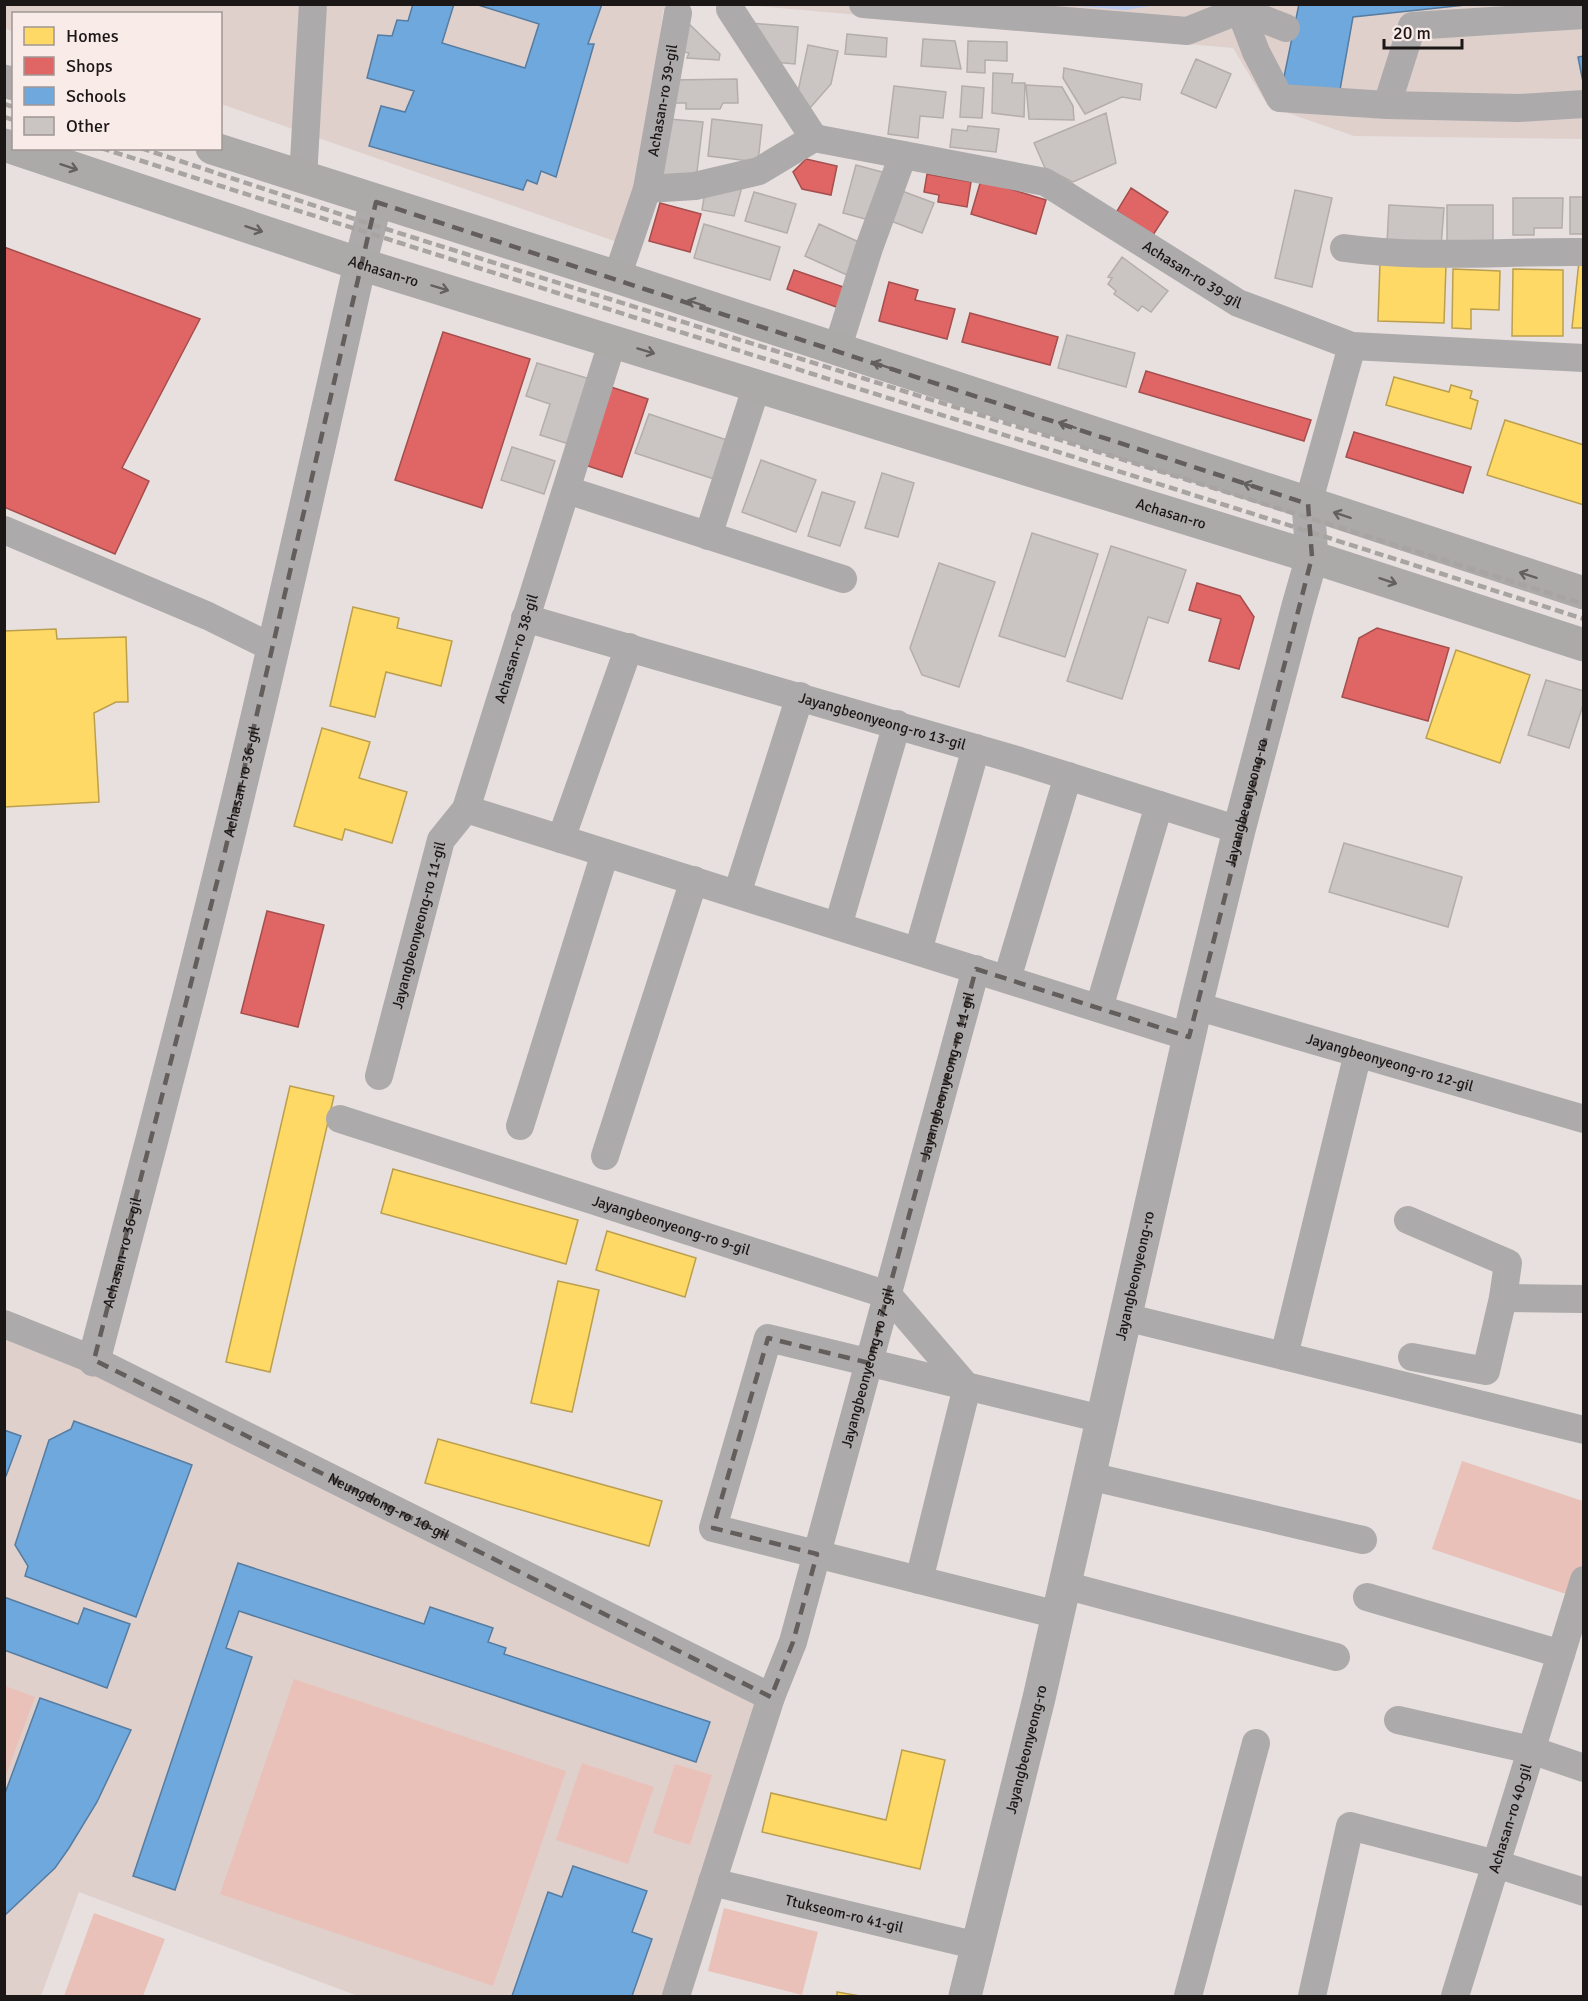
<svg xmlns="http://www.w3.org/2000/svg" width="1588" height="2001" viewBox="0 0 1588 2001" font-family="Signika,sans-serif">
	<style>
		.built { fill: #dfd0cc }
		.green { fill: #e9c1b9 }
		.water { fill: #b9caef }
		.homes { fill: #ffd966; stroke: #bb9f4e; stroke-width: 1.5 }
		.shops { fill: #e06666; stroke: #a54e4e; stroke-width: 1.5 }
		.schools { fill: #6fa8dc; stroke: #567ca1; stroke-width: 1.5 }
		.building { fill: #cac4c2; stroke: #b3adab; stroke-width: 1.5 }
		.lines { fill: none; stroke-linecap: round; stroke-linejoin: round }
		.minor { stroke: #acaaab; stroke-width: 28 }
		.tertiary { stroke: #acaaab; stroke-width: 33 }
		.secondary { stroke: #aca9a9; stroke-width: 33 }
		.rail { stroke: #a7a4a2; stroke-width: 4.5; stroke-dasharray: 9 4.5; stroke-linecap: butt }
		.oneway { stroke: #646060 }
		.marked { fill: none; stroke: #635d5c; stroke-width: 4.5; stroke-dasharray: 12 8; stroke-linejoin: round }
		.labels { text-anchor: middle; dominant-baseline: central; stroke-width: 6; stroke-linejoin: round; paint-order: stroke }
		.street-label { font-size: 15px; fill: #1b1716; stroke: #f9ebe8 }
	</style>
	<rect width="100%" height="100%" fill="#e8e0de"/>
	<path class="built" d="M5 4 672 5 663 11 649 118 623 244 221 104 220 14H14L13 32 5 28Z
		M744 5H1583V139L1354 136 1268 106 1233 48Z
		M4 1324 771 1697 676 1996H358L79 1892 41 1996H5Z"/>
	<path class="green" d="M1462 1461 1583 1501V1580L1578 1598 1432 1549Z
		M294 1679 566 1771 493 1986 220 1894Z
		M5 1686 35 1697 5 1778 4 1686Z
		M582 1763 654 1787 628 1864 556 1840Z
		M675 1764 712 1775 690 1845 653 1833Z
		M724 1908 818 1932 802 1995 708 1971Z
		M94 1913 165 1939 143 1996H64Z"/>
	<path class="water" d="M1066 5H1157L1125 10Z"/>
	<path class="homes" d="M1579 261H1584V328H1572Z
		M1380 263 1446 265 1444 323 1378 321Z
		M1453 269 1500 271 1499 310 1471 309V329L1452 328Z
		M1513 269 1563 270V336H1512Z
		M1394 377 1449 392 1451 385 1472 391 1470 398 1478 401 1471 429 1386 405Z
		M1505 420 1584 445V505L1487 475Z
		M353 607 399 618 397 628 452 641 441 686 386 672 375 717 330 706Z
		M56 629 57 639 126 637 128 702H116L94 713 99 802 4 807V631Z
		M1456 650 1530 675 1500 763 1426 738Z
		M322 728 370 742 359 778 407 792 392 843 345 829 342 840 294 826Z
		M290 1086 334 1096 270 1372 226 1362Z
		M393 1169 578 1220 566 1264 381 1213Z
		M607 1231 696 1258 685 1297 596 1270Z
		M558 1281 599 1290 572 1412 531 1403Z
		M438 1439 662 1501 649 1546 425 1483Z
		M902 1750 945 1760 920 1869 762 1832 771 1793 886 1820Z
		M837 1992 860 1996H837Z"/>
	<path class="shops" d="M806 159 837 166 831 195 802 189 793 172Z
		M927 174 971 182 967 207 938 202 939 195 924 192Z
		M981 180 1046 200 1036 234 971 214Z
		M1131 188 1168 212 1153 235 1117 211Z
		M660 203 701 214 690 252 649 241Z
		M4 247 200 319 122 468 149 481 115 554 4 507Z
		M794 270 846 288 839 308 787 289Z
		M889 282 918 290 915 300 955 309 947 339 879 321Z
		M970 313 1058 337 1050 365 962 342Z
		M443 332 530 359 482 508 395 480Z
		M1146 371 1311 420 1304 441 1139 392Z
		M611 387 648 399 622 477 585 465Z
		M1354 432 1471 467 1463 493 1346 457Z
		M1197 583 1240 596 1254 617 1239 669 1209 661 1221 619 1189 610Z
		M1377 628 1449 648 1428 721 1342 697 1359 638Z
		M267 911 324 925 298 1027 241 1013Z"/>
	<path class="schools" d="M413 4H454L442 43 525 68 539 24 475 4H602L588 44H594L556 177 541 171 537 184 527 180 523 190 369 146 381 106 405 112 414 91 367 78 378 35 392 36 397 20 408 21Z
		M1299 4H1475L1353 17 1338 101 1280 96Z
		M1584 56V87L1578 57Z
		M74 1421 192 1465 136 1617 25 1576 28 1566 15 1545 49 1440 71 1429Z
		M4 1430 21 1436 6 1476H4Z
		M238 1563 424 1624 430 1607 493 1628 488 1642 506 1648 504 1654 710 1722 696 1762 239 1611 226 1648 252 1657 175 1890 133 1876Z
		M4 1597 78 1624 84 1608 130 1624 107 1688 4 1650Z
		M40 1698 131 1730 97 1802 69 1848 55 1868 4 1916V1796Z
		M573 1866 647 1891 632 1932 652 1939 632 1996H512L548 1892 562 1897Z"/>
	<path class="building" d="M685 20 720 54 719 60 687 58 689 53 678 51Z
		M750 23 798 27 795 64 773 62Z
		M847 34 887 38 886 57 845 54Z
		M923 39 955 41 961 69 921 66Z
		M968 41 1007 42V61L985 60V73L967 72Z
		M808 45 838 51 831 84 810 108 797 96Z
		M1196 59 1231 74 1216 108 1181 93Z
		M1064 68 1142 84 1140 100 1122 97 1085 114 1063 78Z
		M993 73 1013 74 1012 83H1025L1024 117 992 113Z
		M737 79 738 103H723L720 109H686V103H671V80Z
		M1026 85 1062 87 1073 106 1074 120 1029 119Z
		M894 86 946 92 943 118 920 116 918 138 888 134Z
		M962 86 984 88 982 118 960 117Z
		M1106 113 1116 163 1073 182 1045 168 1034 143Z
		M669 119 703 122 696 180 662 177Z
		M712 119 762 125 758 162 708 156Z
		M968 126 999 129 996 152 950 147 952 129 967 131Z
		M856 165 886 173 873 221 843 213Z
		M743 183 734 216 702 210 706 186Z
		M1295 190 1332 198 1312 287 1275 278Z
		M902 191 934 203 922 233 891 221Z
		M754 192 796 204 787 233 745 221Z
		M1570 197H1584V234H1570Z
		M1513 198H1563L1562 228H1534V235H1513Z
		M1389 205 1444 208 1441 247 1387 243Z
		M1447 205H1493V245L1447 250Z
		M704 224 780 247 770 280 694 258Z
		M819 224 861 243 847 275 805 256Z
		M1122 257 1168 291 1151 312 1142 306 1138 311 1114 294 1116 291 1108 284 1112 278 1108 277Z
		M1067 335 1135 353 1126 387 1058 368Z
		M537 363 590 379 569 444 540 435 550 404 526 396Z
		M649 414 730 441 717 480 635 453Z
		M512 447 555 461 544 494 501 480Z
		M761 460 816 480 796 532 742 512Z
		M882 473 914 483 898 537 865 528Z
		M822 492 855 502 840 546 808 536Z
		M1032 533 1098 554 1065 657 999 636Z
		M1111 546 1186 570 1168 623 1148 617 1122 699 1067 681Z
		M939 563 995 582 959 687 922 675 910 648Z
		M1546 680 1584 691V702L1569 748 1528 735Z
		M1344 843 1462 877 1448 927 1329 892Z"/>
	<g class="lines">
		<g class="minor">
			<path d="M863 4 1187 31 1240 10 1242 4"/>
			<path d="M730 9 814 138"/>
			<path d="M1240 10 1256 52 1280 98 1387 105"/>
			<path d="M1240 10 1286 28"/>
			<path d="M1584 15 1412 26 1387 105 1519 108 1584 104"/>
			<path d="M303 178 313 4"/>
			<path id="s1" d="M647 189 678 13"/>
			<path d="M1344 248C1423 259 1503 251 1584 252"/>
			<path id="s2" d="M617 277 647 189 695 186 759 171 814 138 1045 182 1238 303 1352 346 1584 358"/>
			<path d="M840 351 842 334 869 248 903 155"/>
			<path d="M567 490 843 579"/>
			<path d="M1308 504 1352 346"/>
			<path d="M4 530 208 616 273 648"/>
			<path d="M708 536 757 385"/>
			<path id="s3" d="M525 618 1020 761 1239 830"/>
			<path d="M466 809 1189 1037"/>
			<path d="M561 839 629 647"/>
			<path d="M737 894 800 696"/>
			<path d="M838 926 897 724"/>
			<path d="M918 951 976 748"/>
			<path d="M1007 979 1068 776"/>
			<path id="s4" d="M1196 1006 1584 1119"/>
			<path d="M1099 1008 1159 805"/>
			<path id="s5" d="M379 1076 441 840 466 809 613 340"/>
			<path id="s6" d="M340 1119 888 1295 967 1387 919 1580"/>
			<path d="M520 1126 605 853"/>
			<path d="M605 1156 694 880"/>
			<path d="M1408 1220 1508 1263 1503 1298 1486 1371 1412 1357"/>
			<path d="M1503 1298 1584 1299"/>
			<path d="M1125 1317 1584 1430"/>
			<path id="s7" d="M4 1324 94 1360 771 1697"/>
			<path d="M1284 1356 1358 1053"/>
			<path d="M1089 1476 1363 1540"/>
			<path d="M1064 1585 1336 1657"/>
			<path d="M1367 1597 1561 1654"/>
			<path d="M1058 1615 713 1528 768 1338 1102 1419"/>
			<path d="M1398 1720 1531 1750 1584 1768"/>
			<path id="s8" d="M712 1882 978 1946"/>
			<path id="s9" d="M676 1996 771 1697 793 1642 976 969"/>
			<path d="M1188 1996 1256 1743"/>
			<path d="M1312 1996 1350 1826 1496 1864 1584 1892"/>
			<path id="s10" d="M1455 1996 1584 1580"/>
		</g>
		<g class="tertiary">
			<path id="s11" d="M94 1360C126 1237 159 1115 190 992 251 751 306 507 360 264L376 202"/>
			<path id="s12" d="M965 1996 1039 1698 1196 1006 1239 830 1298 606 1312 557 1308 504"/>
		</g>
		<g class="secondary">
			<path d="M4 81 14 84"/>
			<path id="s13" d="M4 145 360 264 1312 557 1584 645"/>
			<path d="M212 148 617 277 1584 593"/>
		</g>
		<path class="rail" d="M4 104 14 107
			M4 117 14 120
			M101 148 1584 619
			M141 148 367 223 1584 604"/>
	</g>
	<defs><path id="oneway-shaft" d="M-6 0H5M1.5-3L5.5 0L1.5 3" fill="none" stroke-width="1.6" stroke-linecap="round" stroke-linejoin="round" transform="scale(1.5)"/></defs>
	<g class="oneway">
		<use href="#oneway-shaft" transform="translate(69 167) rotate(18)"/>
		<use href="#oneway-shaft" transform="translate(254 229) rotate(18)"/>
		<use href="#oneway-shaft" transform="translate(440 288) rotate(17)"/>
		<use href="#oneway-shaft" transform="translate(696 303) rotate(-162)"/>
		<use href="#oneway-shaft" transform="translate(646 351) rotate(17)"/>
		<use href="#oneway-shaft" transform="translate(881 365) rotate(-162)"/>
		<use href="#oneway-shaft" transform="translate(1067 425) rotate(-162)"/>
		<use href="#oneway-shaft" transform="translate(1252 486) rotate(-162)"/>
		<use href="#oneway-shaft" transform="translate(1342 515) rotate(-162)"/>
		<use href="#oneway-shaft" transform="translate(1528 575) rotate(-162)"/>
		<use href="#oneway-shaft" transform="translate(1388 581) rotate(18)"/>
	</g>
	<path class="marked" d="M376 202 1308 504 1312 557 1189 1037 976 969 869 1363 768 1338 713 1528 817 1554 793 1642 771 1697 94 1360 225 851Z"/>
	<g class="labels">
		<g class="street-label">
			<text stroke="none"><textPath href="#s1" startOffset="90">Achasan-ro 39-gil</textPath></text>
			<text stroke="none"><textPath href="#s13" startOffset="400">Achasan-ro</textPath></text>
			<text stroke="none"><textPath href="#s2" startOffset="680">Achasan-ro 39-gil</textPath></text>
			<text stroke="none"><textPath href="#s13" startOffset="1224">Achasan-ro</textPath></text>
			<text stroke="none"><textPath href="#s5" startOffset="452">Achasan-ro 38-gil</textPath></text>
			<text stroke="none"><textPath href="#s3" startOffset="372">Jayangbeonyeong-ro 13-gil</textPath></text>
			<text stroke="none"><textPath href="#s11" startOffset="597">Achasan-ro 36-gil</textPath></text>
			<text stroke="none"><textPath href="#s12" startOffset="1226">Jayangbeonyeong-ro</textPath></text>
			<text stroke="none"><textPath href="#s5" startOffset="156">Jayangbeonyeong-ro 11-gil</textPath></text>
			<text stroke="none"><textPath href="#s4" startOffset="202">Jayangbeonyeong-ro 12-gil</textPath></text>
			<text stroke="none"><textPath href="#s9" startOffset="960">Jayangbeonyeong-ro 11-gil</textPath></text>
			<text stroke="none"><textPath href="#s6" startOffset="348">Jayangbeonyeong-ro 9-gil</textPath></text>
			<text stroke="none"><textPath href="#s11" startOffset="111">Achasan-ro 36-gil</textPath></text>
			<text stroke="none"><textPath href="#s12" startOffset="740">Jayangbeonyeong-ro</textPath></text>
			<text stroke="none"><textPath href="#s9" startOffset="657">Jayangbeonyeong-ro 7-gil</textPath></text>
			<text stroke="none"><textPath href="#s7" startOffset="426">Neungdong-ro 10-gil</textPath></text>
			<text stroke="none"><textPath href="#s12" startOffset="254">Jayangbeonyeong-ro</textPath></text>
			<text stroke="none"><textPath href="#s10" startOffset="186">Achasan-ro 40-gil</textPath></text>
			<text stroke="none"><textPath href="#s8" startOffset="136">Ttukseom-ro 41-gil</textPath></text>
		</g>
	</g>
	<rect width="1588" height="2001" fill="none" stroke="#1b1716" stroke-width="12"/>
	<rect x="12" y="12" width="210" height="138" fill="#f9ebe8" stroke="#a09694" stroke-width="1.5"/>
	<rect x="24" y="27" width="30" height="18" fill="#ffd966" stroke="#a09694" stroke-width="1.5"/>
	<text x="66" y="42" font-size="18" fill="#1b1716">Homes</text>
	<rect x="24" y="57" width="30" height="18" fill="#e06666" stroke="#a09694" stroke-width="1.5"/>
	<text x="66" y="72" font-size="18" fill="#1b1716">Shops</text>
	<rect x="24" y="87" width="30" height="18" fill="#6fa8dc" stroke="#a09694" stroke-width="1.5"/>
	<text x="66" y="102" font-size="18" fill="#1b1716">Schools</text>
	<rect x="24" y="117" width="30" height="18" fill="#cac4c2" stroke="#a09694" stroke-width="1.5"/>
	<text x="66" y="132" font-size="18" fill="#1b1716">Other</text>
	<path d="M1384 39v9h78v-9" fill="none" stroke="#1b1716" stroke-width="3"/>
	<text x="1393" y="39" font-size="18" fill="#1b1716" stroke="#f9ebe8" stroke-width="4.5" paint-order="stroke">20 m</text>
</svg>
